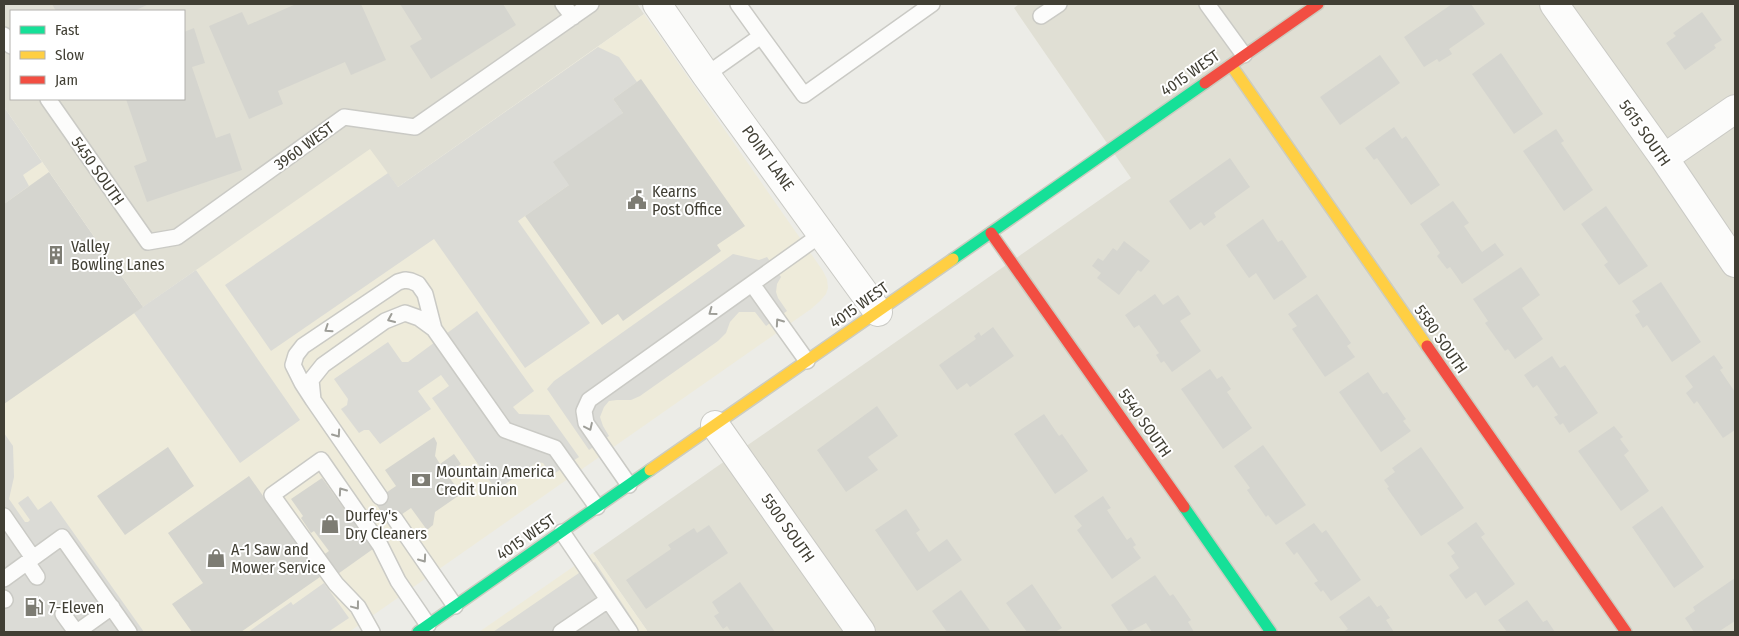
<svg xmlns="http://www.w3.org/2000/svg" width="1739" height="636" viewBox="0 0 1739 636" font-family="'Fira Sans Condensed',sans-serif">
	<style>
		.residential { fill: #e0dfd4; fill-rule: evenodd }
		.commercial { fill: #eeebda }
		.parking { fill: #dbdbd6 }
		.building { fill: #d5d5cf }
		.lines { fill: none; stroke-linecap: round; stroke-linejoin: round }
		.lane-casing { stroke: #cacac5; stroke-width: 18 }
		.street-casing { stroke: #cacac5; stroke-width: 30 }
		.fast-casing { stroke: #ccccc0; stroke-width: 14 }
		.slow-casing { stroke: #ccccc0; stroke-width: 14 }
		.jam-casing { stroke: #ccccc0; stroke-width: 14 }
		.lane { stroke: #fcfcfb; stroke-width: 15 }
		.street { stroke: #fcfcfb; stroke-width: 28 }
		.fast { stroke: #16e098; stroke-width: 11 }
		.slow { stroke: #ffcf43; stroke-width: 11 }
		.jam { stroke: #f24e42; stroke-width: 11 }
		.oneway { stroke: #9e9e98 }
		.labels { text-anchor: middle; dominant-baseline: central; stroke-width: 4; stroke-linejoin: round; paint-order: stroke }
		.street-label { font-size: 16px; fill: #413f34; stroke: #fff }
		.poi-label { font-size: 16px; fill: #413f34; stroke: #fff; text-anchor: start }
	</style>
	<rect width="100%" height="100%" fill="#ecece7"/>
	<path class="residential" d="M4 4H637L644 14 398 187 196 270 143 307 4 107ZM11 11H184V99H11Z
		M1019 4H1735V632H648L593 553 1131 178 1014 8Z"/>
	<path class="commercial" d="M644 14 823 271 827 279 828 288 826 294 820 301 811 309 349 632H4V107L143 307 370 149 398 187Z
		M593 553 648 632H479Z"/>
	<path class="parking" d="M598 47 619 57 637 82 613 99 623 113 569 185 518 221 590 323 525 368 434 239 271 351 225 285 388 173 398 187Z
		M4 107 42 162 23 175 29 186 4 204Z
		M733 254 759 260 767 257 781 277 777 284 776 292 778 298 787 311 766 326 755 312H739L730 322 726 333 718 341 640 396 631 400H617L609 401 604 407 600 417 603 426 609 436 589 450 547 389 554 381Z
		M196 270 300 420 240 463 134 313Z
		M477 311 534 391 513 407 519 414 549 415 579 457 552 475 543 463 538 462 496 490 432 398 449 386 441 375 418 391 431 409 380 444 369 430H364L359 433 341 409 347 405 348 399 334 379 388 342 402 362H408Z
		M4 433 13 446 14 477 9 499 25 522H28L30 520 18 503 28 496 38 510 51 501 144 632H4Z
		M595 562 637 626 628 632H493Z
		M324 583 349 618 328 632H248L291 602 293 605Z"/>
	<path class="building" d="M52 4H149L134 11H56Z
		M296 4H361L386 60 351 75 345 62 278 91 283 104 249 119 209 26 242 12 248 25Z
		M400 4H503L516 25 431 79 410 46 422 39Z
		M1452 4H1471L1485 24 1449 49 1452 54 1439 62 1437 59 1424 67 1404 37Z
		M1702 12 1722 40 1714 45 1716 48 1685 70 1666 43 1676 36 1673 33Z
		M194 28 205 63 192 67 216 138 230 133 242 170 147 202 134 166 147 161 126 99H184V32Z
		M1501 53 1543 114 1514 134 1472 74Z
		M1380 55 1400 83 1340 125 1320 97Z
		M641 79 745 226 717 245 721 251 623 321 618 314 602 325 525 216 569 185 553 162 623 113 613 99Z
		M1394 127 1402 139 1406 136 1440 185 1411 205 1377 158 1374 160 1365 148Z
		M1556 129 1564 141 1561 143 1593 190 1564 211 1523 151Z
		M1230 158 1250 187 1214 213 1216 217 1204 226 1201 222 1190 230 1169 201Z
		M49 172 143 307 4 404V204Z
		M1453 201 1469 223 1464 226 1482 252 1495 243 1504 255 1462 284 1450 267 1447 269 1437 256 1440 253 1420 224Z
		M1606 206 1648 266 1619 285 1604 265 1608 262 1581 224Z
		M1263 219 1278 242 1282 240 1307 277 1274 300 1256 273 1249 278 1226 245Z
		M1124 241 1150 261 1141 272 1138 270 1119 295 1097 278 1101 273 1092 266 1098 258 1103 261 1113 248 1117 251Z
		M1521 267 1540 295 1522 308 1543 339 1515 359 1508 349 1505 351 1485 323 1488 321 1473 299Z
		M1661 282 1701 342 1672 362 1647 325 1643 328 1635 315 1640 312 1632 301Z
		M1155 294 1163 305 1178 295 1191 314 1180 321 1201 351 1172 372 1164 361 1161 363 1156 355 1159 353 1139 325 1134 328 1125 315Z
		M1317 294 1351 343 1347 346 1355 357 1325 377 1292 329 1297 326 1288 314Z
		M993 327 1014 356 970 387 967 383 957 390 939 365 976 339 974 336 979 332 981 336Z
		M1714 355 1723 368 1720 370 1735 392V430L1723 438 1697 401 1694 404 1686 393 1693 387 1685 376Z
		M1552 356 1560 368 1565 365 1598 413 1569 433 1563 423 1560 425 1554 417 1558 415 1537 385 1533 388 1524 375Z
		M1210 369 1217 379 1222 376 1231 389 1227 392 1252 428 1223 449 1181 389Z
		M1368 372 1383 394 1387 392 1406 419 1403 421 1411 431 1381 452 1339 392Z
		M877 406 898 436 868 457 878 470 846 492 817 450Z
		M1044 414 1059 436 1062 434 1088 471 1055 494 1014 434Z
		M1614 426 1623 437 1620 439 1629 451 1624 455 1649 491 1621 511 1578 451Z
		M434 437 437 443 435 456 440 464 454 454 461 464 447 474 461 494 435 512 433 525 427 530 411 508 389 523 374 501 396 486 385 470Z
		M1263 445 1306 505 1276 525 1268 515 1266 517 1247 490 1250 488 1234 466Z
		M168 447 194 486 125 535 97 496Z
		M1421 447 1464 508 1421 536 1387 488 1389 487 1384 480 1395 472 1392 468Z
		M249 476 320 577 241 632H192L172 604 203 583 168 533Z
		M322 478 373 549 335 576 322 556 329 551 314 531 311 533 301 518 303 516 291 499Z
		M1103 496 1111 508 1107 510 1127 540 1131 537 1136 545 1133 547 1141 558 1112 579 1077 530 1082 526 1074 516Z
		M1662 506 1704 567 1674 588 1632 527Z
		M906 509 920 530 916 533 929 552 947 539 962 560 917 591 875 530Z
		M1476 522 1485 534 1481 537 1515 584 1485 606 1476 592 1466 599 1449 575 1459 568 1451 556 1455 553 1447 543Z
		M1314 523 1322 533 1326 530 1361 580 1331 601 1323 590 1321 592 1314 583 1318 581 1297 552 1294 555 1285 543Z
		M709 525 728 553 646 609 626 580 671 549 668 545 694 528 697 533Z
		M1155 575 1170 596 1173 594 1191 620 1188 622 1194 632H1152L1146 623 1129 632 1111 605Z
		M1735 578V621L1718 632H1694L1685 618 1695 611 1693 607Z
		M740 582 775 632H731L727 626 723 629 714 616 719 613 712 602Z
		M1032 584 1062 628 1055 632H1027L1006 603Z
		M961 590 991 632H947L932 611Z
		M1369 596 1377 607 1381 605 1390 618 1386 620 1394 632H1343L1348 629 1339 617Z
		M1527 600 1543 622 1547 620 1555 632H1507L1498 620Z"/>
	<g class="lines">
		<g class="lane-casing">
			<path id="lane" d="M563 4 573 17
				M1207 4 1244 55
				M1041 16 1059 4
				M4 35 11 46
				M761 36 804 95 932 4
				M706 75 761 36 738 4
				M48 99 148 242 177 237 344 117 415 127 591 4
				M752 284 807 361
				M313 400 302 383 293 365 296 355 303 346 398 282 405 280 411 281 418 284 425 294 434 329 505 430 555 448 597 507
				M629 485 586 423 584 411 589 400 823 233
				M380 497 313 400 311 380 323 365 385 321 405 313 419 318 434 329
				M4 516 33 558
				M395 519 455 606
				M562 532 630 632
				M27 562 37 577
				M4 579 62 537 129 632
				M4 598 5 600
				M63 614 76 632
				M77 632 112 607
				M372 632 358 607 336 584 272 495 321 460 380 545 398 581 428 625
				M561 632 608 600"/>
		</g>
		<g class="street-casing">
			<path id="street" d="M657 4 706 75 878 312
				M1554 4 1664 158 1735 263
				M1664 158 1735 109
				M715 425 861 632"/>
		</g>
		<g class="fast-casing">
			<path id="fast" d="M953 259 1205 83
				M1184 507 1271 632
				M418 632 650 470"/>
		</g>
		<g class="slow-casing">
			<path id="slow" d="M1231 65 1427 346
				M650 470 953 259"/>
		</g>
		<g class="jam-casing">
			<path id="jam" d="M1205 83 1318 4
				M991 233 1184 507
				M1427 346 1626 632"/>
		</g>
		<use href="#lane" class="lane"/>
		<use href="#street" class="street"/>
		<use href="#fast" class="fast"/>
		<use href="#slow" class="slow"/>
		<use href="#jam" class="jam"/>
	</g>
	<defs><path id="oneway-chevron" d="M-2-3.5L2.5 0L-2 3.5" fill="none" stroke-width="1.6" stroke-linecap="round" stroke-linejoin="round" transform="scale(1.25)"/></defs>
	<g class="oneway">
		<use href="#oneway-chevron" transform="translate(712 312) rotate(144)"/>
		<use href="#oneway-chevron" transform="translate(391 319) rotate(156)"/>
		<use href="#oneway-chevron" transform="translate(779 322) rotate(-125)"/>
		<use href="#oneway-chevron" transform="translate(328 329) rotate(146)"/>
		<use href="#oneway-chevron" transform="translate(589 427) rotate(65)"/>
		<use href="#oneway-chevron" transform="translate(337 434) rotate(55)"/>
		<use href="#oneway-chevron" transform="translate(342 491) rotate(-125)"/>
		<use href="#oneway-chevron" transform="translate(423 559) rotate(55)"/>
		<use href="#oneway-chevron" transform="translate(356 606) rotate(53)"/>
	</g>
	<defs>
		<g id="civic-bare" transform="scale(1.5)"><path d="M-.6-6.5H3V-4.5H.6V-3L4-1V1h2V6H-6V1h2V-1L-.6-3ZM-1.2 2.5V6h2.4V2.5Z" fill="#7d7c73" stroke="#fff" stroke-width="2.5" paint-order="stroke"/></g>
		<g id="building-bare" transform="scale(1.5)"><path d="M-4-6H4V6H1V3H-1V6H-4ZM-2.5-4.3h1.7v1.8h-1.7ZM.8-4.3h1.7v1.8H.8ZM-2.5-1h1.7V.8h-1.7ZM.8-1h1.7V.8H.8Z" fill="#7d7c73" stroke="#fff" stroke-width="2.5" paint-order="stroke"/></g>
		<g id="bank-bare" transform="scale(1.5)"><path d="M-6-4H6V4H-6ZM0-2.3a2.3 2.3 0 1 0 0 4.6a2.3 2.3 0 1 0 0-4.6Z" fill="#7d7c73" stroke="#fff" stroke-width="2.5" paint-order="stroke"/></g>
		<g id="shop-bare" transform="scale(1.5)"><path d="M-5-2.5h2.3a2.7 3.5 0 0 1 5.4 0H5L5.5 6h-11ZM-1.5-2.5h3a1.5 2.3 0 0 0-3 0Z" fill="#7d7c73" stroke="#fff" stroke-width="2.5" paint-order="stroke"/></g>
		<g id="fuel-bare" transform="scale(1.5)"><path d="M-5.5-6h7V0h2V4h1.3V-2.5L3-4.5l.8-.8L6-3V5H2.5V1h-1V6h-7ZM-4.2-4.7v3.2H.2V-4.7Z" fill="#7d7c73" stroke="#fff" stroke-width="2.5" paint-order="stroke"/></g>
	</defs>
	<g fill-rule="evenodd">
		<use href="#civic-bare" x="637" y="200"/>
		<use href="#building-bare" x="56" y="255"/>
		<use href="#bank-bare" x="421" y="480"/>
		<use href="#shop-bare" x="330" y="524"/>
		<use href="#shop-bare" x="216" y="558"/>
		<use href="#fuel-bare" x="34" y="607"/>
	</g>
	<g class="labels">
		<g class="street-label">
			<text transform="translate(1190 73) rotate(-35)">4015 WEST</text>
			<text transform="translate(1645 133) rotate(55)">5615 SOUTH</text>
			<text transform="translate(304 146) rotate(-36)">3960 WEST</text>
			<text transform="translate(768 158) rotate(54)">POINT LANE</text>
			<text transform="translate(98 171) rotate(55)">5450 SOUTH</text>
			<text transform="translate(859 305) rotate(-35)">4015 WEST</text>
			<text transform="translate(1441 339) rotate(55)">5580 SOUTH</text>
			<text transform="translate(1145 423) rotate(55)">5540 SOUTH</text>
			<text transform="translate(788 528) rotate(55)">5500 SOUTH</text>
			<text transform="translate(526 537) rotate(-35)">4015 WEST</text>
		</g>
		<g class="poi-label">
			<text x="652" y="191">Kearns<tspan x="652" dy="18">Post Office</tspan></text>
			<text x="71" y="246">Valley<tspan x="71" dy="18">Bowling Lanes</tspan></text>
			<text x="436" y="471">Mountain America<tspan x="436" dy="18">Credit Union</tspan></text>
			<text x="345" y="515">Durfey's<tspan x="345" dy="18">Dry Cleaners</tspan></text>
			<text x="231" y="549">A-1 Saw and<tspan x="231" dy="18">Mower Service</tspan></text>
			<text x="49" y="607">7-Eleven</text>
		</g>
	</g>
	<rect width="1739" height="636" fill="none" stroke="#413f34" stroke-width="10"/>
	<rect x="10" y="10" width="175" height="90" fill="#ffffff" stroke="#b3b2ae"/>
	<rect x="20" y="26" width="25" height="8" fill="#16e098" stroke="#b3b2ae"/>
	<text x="55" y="35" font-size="15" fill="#413f34">Fast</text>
	<rect x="20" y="51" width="25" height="8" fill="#ffcf43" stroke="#b3b2ae"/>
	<text x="55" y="60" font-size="15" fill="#413f34">Slow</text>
	<rect x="20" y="76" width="25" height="8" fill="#f24e42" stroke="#b3b2ae"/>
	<text x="55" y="85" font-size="15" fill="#413f34">Jam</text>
</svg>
